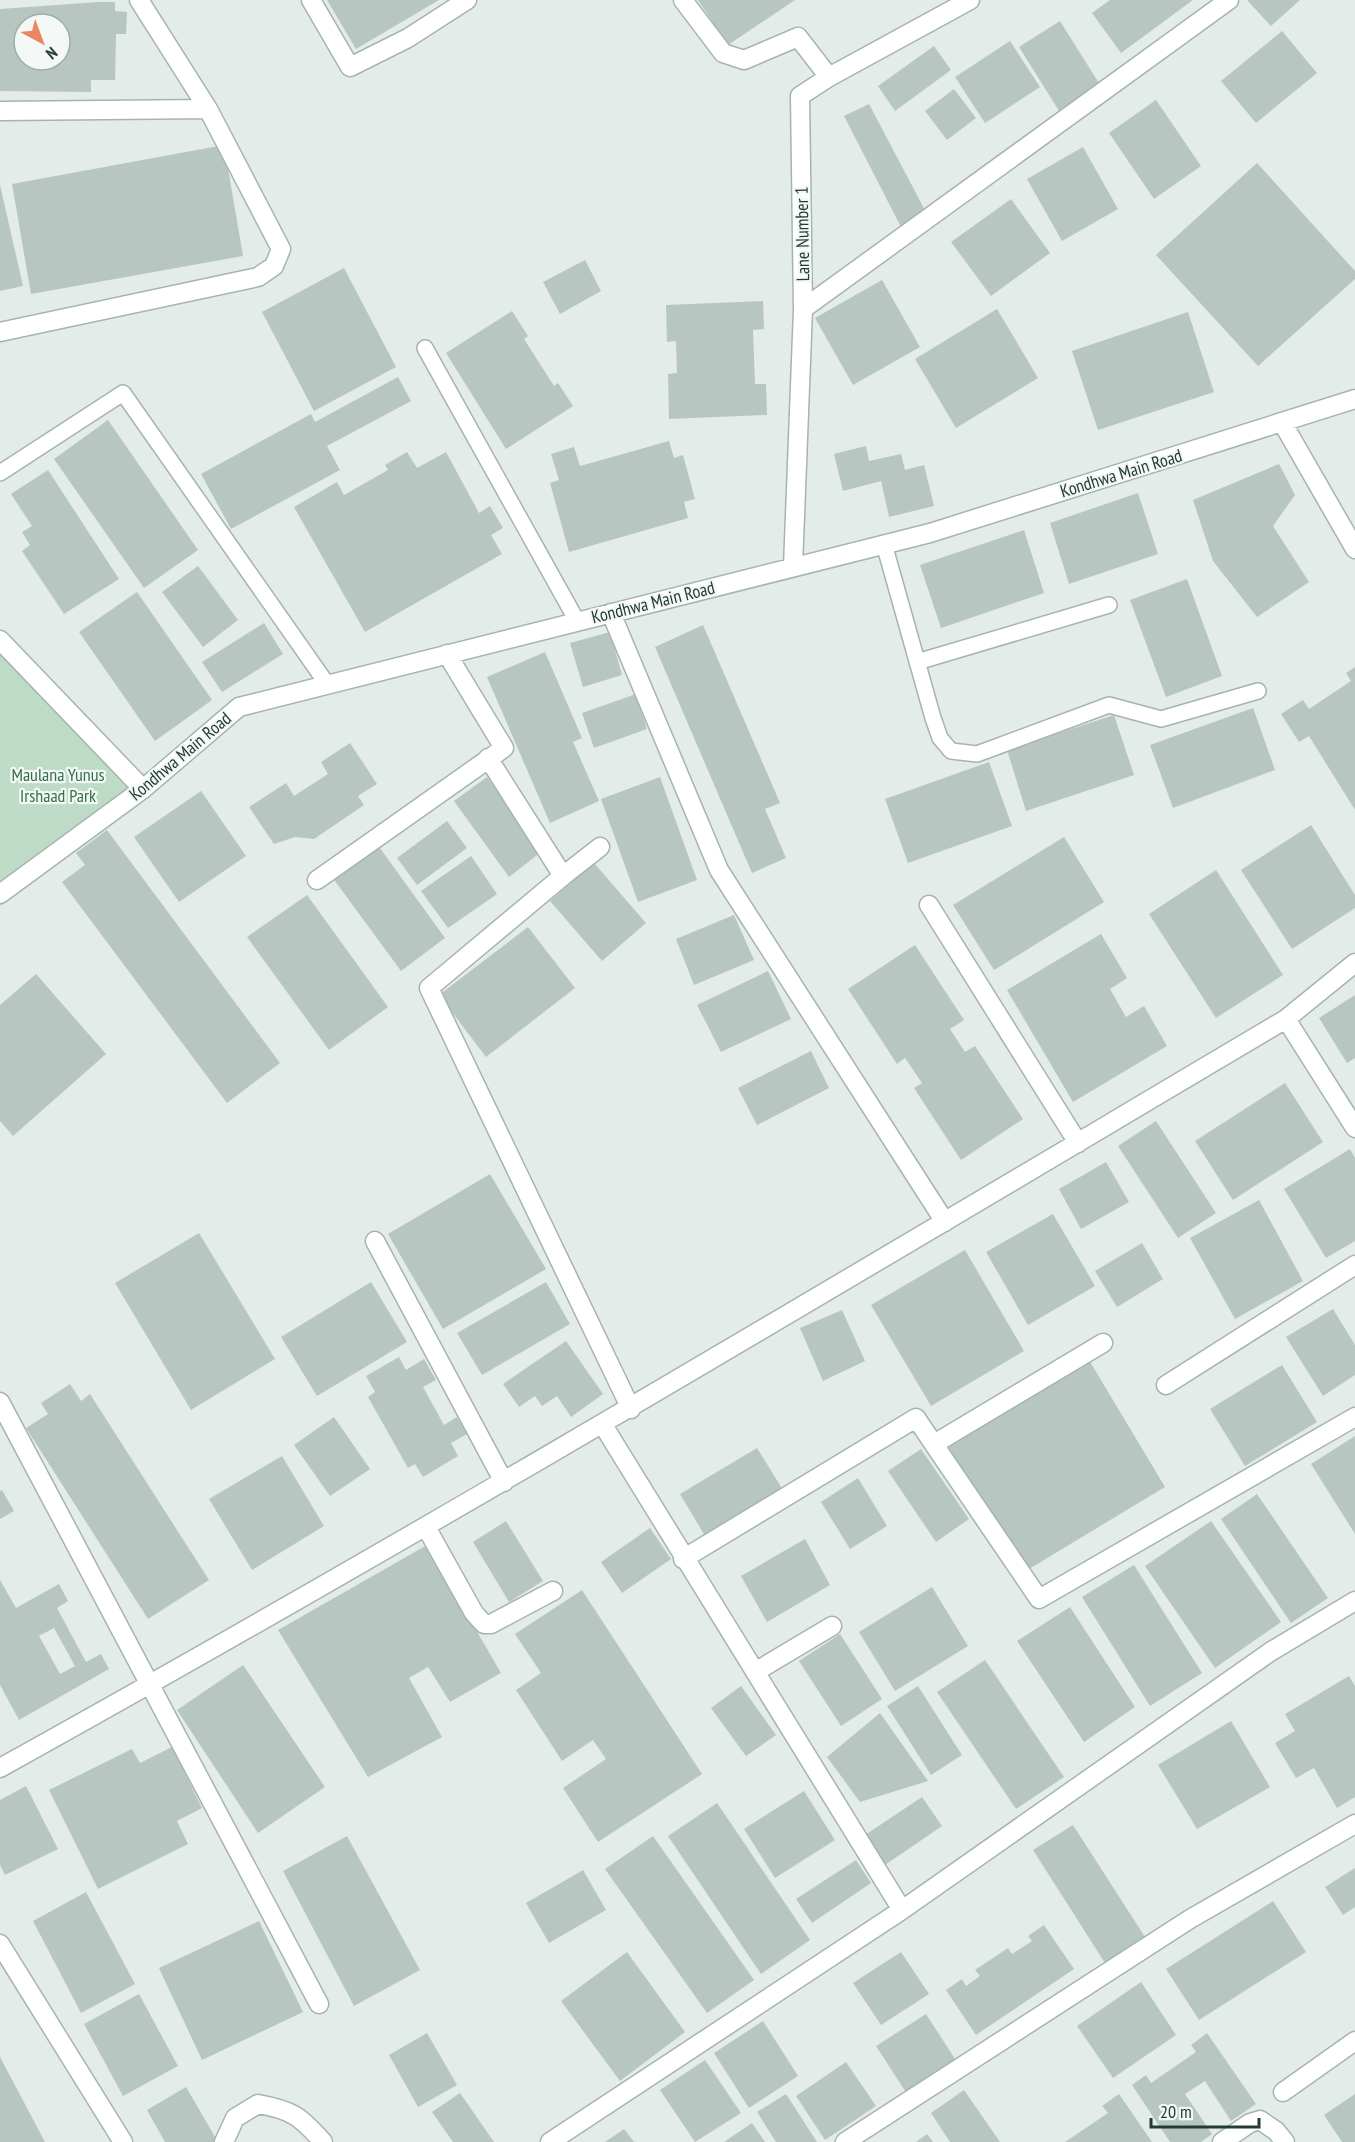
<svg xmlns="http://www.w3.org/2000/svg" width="1355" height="2142" viewBox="0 0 1355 2142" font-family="'PT Sans Narrow',sans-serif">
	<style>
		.green { fill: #bddbc6 }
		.building { fill: #b8c6c1; fill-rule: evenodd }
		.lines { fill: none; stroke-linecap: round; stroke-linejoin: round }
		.lane-casing { stroke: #a6b4af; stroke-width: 18 }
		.street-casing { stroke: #a6b4af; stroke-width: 21 }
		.lane { stroke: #fff; stroke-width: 15 }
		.street { stroke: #fff; stroke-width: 18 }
		.labels { text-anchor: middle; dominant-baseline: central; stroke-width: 4.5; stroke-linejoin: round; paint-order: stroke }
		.street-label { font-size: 18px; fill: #243c36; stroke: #f3f8f6 }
		.park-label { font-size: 18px; fill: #31704a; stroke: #f3f8f6 }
	</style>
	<rect width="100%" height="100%" fill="#e3ece8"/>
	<path class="green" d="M0 640 143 789 0 906Z"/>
	<path class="building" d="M327 0H439L356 49Z
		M698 0H795L728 45Z
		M1110 0H1193L1121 53 1092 13Z
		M1247 0H1300L1271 26Z
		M98 2H115V11L127 12 126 34H116L115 80H91V92L0 91V9ZM24 24H60V60H24Z
		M1060 21 1102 88 1061 114 1019 47Z
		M1282 31 1317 73 1256 123 1221 81Z
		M1010 41 1040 87 985 123 955 77Z
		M934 46 951 70 895 111 878 86Z
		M954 89 976 118 947 140 925 111Z
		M1156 100 1201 166 1154 199 1109 133Z
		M869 104 927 214 901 227 844 116Z
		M224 145 243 256 31 294 12 184Z
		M1083 147 1118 209 1062 241 1027 179Z
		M1257 163 1355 271V279L1258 366 1156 255Z
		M0 185 23 286 0 291Z
		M1011 199 1050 253 991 296 951 242Z
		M585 260 601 291 560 314 543 282Z
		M344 268 396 367 314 411 262 312Z
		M882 280 920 347 853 385 815 318Z
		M763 301 764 329 753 330 755 384H766L767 415 669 419 668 374 677 373 676 341 667 342 666 305Z
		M997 309 1038 378 956 428 915 359Z
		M512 311 528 336 524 339 554 386 558 383 573 406 506 449 446 353Z
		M1188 312 1214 392 1098 430 1072 351Z
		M398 377 411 401 327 446 340 470 231 529 201 474 311 414 315 422Z
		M108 420 198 550 144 588 54 459Z
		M669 441 674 458 683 455 695 499 684 502 688 518 569 552 550 483 559 480 551 454 574 447 580 466Z
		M866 446 869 461 901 454 905 470 924 465 934 506 889 517 881 481 843 491 834 454Z
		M407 452 417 468 446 452 479 513 490 506 503 528 491 535 502 554 365 632 294 507 337 482 344 495 388 470 385 465Z
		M1279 464 1295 495 1273 526 1309 582 1257 617 1213 561 1193 500Z
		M48 470 119 579 64 614 22 551 30 545 22 532 32 526 11 494Z
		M1138 493 1158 554 1069 584 1050 523Z
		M1024 530 1044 593 941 628 920 565Z
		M198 566 238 620 203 647 162 592Z
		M1187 579 1222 676 1166 697 1130 600Z
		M137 592 212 700 155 741 79 632Z
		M264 623 283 654 222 692 202 662Z
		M703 625 780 803 765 809 786 858 752 873 655 647Z
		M610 632 622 675 583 687 570 643Z
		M545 652 582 738 573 742 599 801 550 823 487 677Z
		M1355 667V810L1309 736 1299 742 1281 714 1303 700 1309 709 1351 681 1346 673Z
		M636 694 647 729 594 748 582 713Z
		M1253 708 1275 770 1173 808 1150 745Z
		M1114 715 1134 775 1026 811 1007 750Z
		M350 743 377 784 358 796 364 805 314 839 295 837 274 844 249 807 286 783 294 796 328 774 321 762Z
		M989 762 1012 826 908 863 885 799Z
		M487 777 541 852 509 877 454 801Z
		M660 777 697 880 638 902 601 799Z
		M201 791 246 856 179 902 134 837Z
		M447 821 467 848 417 885 397 858Z
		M1311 825 1355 895V908L1292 949 1241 870Z
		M107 830 280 1063 227 1103 62 882 85 865 76 853Z
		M1064 837 1104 902 994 970 953 905Z
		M377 844 445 938 401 971 332 877Z
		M471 856 497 894 448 928 421 891Z
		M594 863 646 923 602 961 550 901Z
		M1216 870 1283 975 1216 1018 1149 914Z
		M307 895 388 1007 329 1050 247 937Z
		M734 915 754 960 694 985 676 939Z
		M528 927 575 988 486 1057 439 995Z
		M1101 934 1127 978 1110 989 1126 1017 1144 1006 1167 1046 1073 1102 1007 990Z
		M915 945 964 1020 950 1029 965 1052 975 1046 1023 1119 961 1160 914 1088 922 1083 905 1058 897 1064 848 989Z
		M768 971 791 1019 721 1052 697 1005Z
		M36 974 106 1054 13 1136 0 1121V1005Z
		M1355 995V1058L1347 1063 1319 1018Z
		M811 1051 829 1088 757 1125 738 1088Z
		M1285 1083 1323 1142 1233 1200 1195 1141Z
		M1156 1121 1216 1213 1178 1238 1118 1146Z
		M1350 1149 1355 1158V1241L1326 1258 1284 1189Z
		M1106 1162 1129 1202 1081 1229 1059 1189Z
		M490 1174 546 1269 443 1329 388 1234Z
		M1259 1200 1303 1281 1235 1319 1190 1238Z
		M1053 1214 1095 1286 1028 1325 986 1252Z
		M199 1233 275 1359 191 1410 115 1283Z
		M1142 1243 1163 1279 1117 1307 1095 1271Z
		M965 1250 1024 1351 931 1406 871 1305Z
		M371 1282 407 1342 317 1396 281 1337Z
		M546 1282 570 1324 482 1375 457 1333Z
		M1333 1309 1355 1345V1375L1323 1396 1286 1337Z
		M842 1310 865 1361 823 1381 800 1328Z
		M566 1341 603 1394 571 1417 557 1396 542 1406 535 1396 519 1407 503 1384Z
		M1086 1355 1165 1487 1024 1572 945 1441Z
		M399 1357 406 1370 424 1359 436 1380 423 1387 444 1425 457 1417 467 1434 451 1443 458 1456 423 1477 415 1464 408 1468 368 1397 375 1392 366 1376Z
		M1282 1365 1317 1422 1245 1466 1210 1409Z
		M70 1384 81 1401 90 1394 209 1580 148 1619 26 1428 48 1414 41 1403Z
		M334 1417 370 1469 330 1496 294 1445Z
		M1355 1436V1534L1311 1464Z
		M757 1448 783 1490 705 1536 680 1494Z
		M921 1449 969 1519 936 1542 888 1471Z
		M282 1456 324 1526 252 1570 209 1499Z
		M858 1478 887 1526 850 1549 821 1502Z
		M2 1490 14 1511 0 1519V1491Z
		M1257 1494 1328 1598 1291 1623 1221 1519Z
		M506 1521 543 1581 509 1602 473 1542Z
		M1211 1521 1281 1622 1215 1668 1145 1566Z
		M650 1528 671 1559 622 1593 601 1562Z
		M805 1539 830 1585 767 1622 741 1576Z
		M427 1545 501 1673 450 1702 428 1667 409 1678 442 1737 368 1777 278 1630Z
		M1134 1565 1202 1673 1150 1706 1082 1597Z
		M0 1580 16 1608 59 1584 68 1601 57 1608 86 1662 101 1654 109 1669 19 1720 0 1685ZM54 1628 75 1666 60 1674 39 1636Z
		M932 1587 968 1646 895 1691 859 1632Z
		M582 1590 702 1774 598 1842 563 1788 606 1759 593 1740 562 1761 516 1690 541 1673 515 1634Z
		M1070 1607 1135 1707 1084 1742 1017 1641Z
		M840 1634 882 1699 841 1726 799 1661Z
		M985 1660 1064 1777 1016 1809 937 1692Z
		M243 1665 325 1787 258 1833 177 1710Z
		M1349 1676 1355 1686V1797L1337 1808 1314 1768 1296 1778 1275 1743 1295 1731 1285 1714Z
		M741 1686 776 1735 746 1756 711 1708Z
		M918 1686 962 1755 931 1775 887 1706Z
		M880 1713 928 1781 860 1802 827 1757Z
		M1231 1721 1270 1787 1197 1829 1158 1765Z
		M172 1747 202 1808 177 1821 188 1844 98 1889 49 1790 132 1749 140 1763Z
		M26 1786 58 1849 5 1875 0 1865V1800Z
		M804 1791 835 1840 775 1878 744 1829Z
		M922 1797 942 1826 885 1865 865 1835Z
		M717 1803 810 1940 761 1974 668 1836Z
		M1073 1825 1145 1937 1105 1963 1033 1850Z
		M347 1836 420 1970 354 2006 283 1871Z
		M653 1836 754 1980 707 2013 605 1869Z
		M856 1860 871 1883 812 1923 796 1899Z
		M1355 1868V1907L1343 1915 1325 1887Z
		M583 1870 606 1910 549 1943 526 1903Z
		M86 1892 135 1984 81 2013 33 1921Z
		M1273 1901 1306 1952 1199 2020 1166 1969Z
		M259 1921 303 2012 202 2060 159 1968Z
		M1044 1925 1074 1969 976 2035 946 1990 962 1979 966 1986 980 1976 975 1970 1008 1948 1012 1954 1032 1941 1028 1936Z
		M627 1952 685 2032 620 2081 561 2001Z
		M901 1952 929 1994 881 2025 853 1983Z
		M1141 1982 1176 2035 1113 2078 1077 2026Z
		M139 1994 178 2066 123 2096 84 2024Z
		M926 2014 959 2065 909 2097 876 2046Z
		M763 2021 798 2076 749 2108 714 2053Z
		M427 2033 457 2085 418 2107 389 2055Z
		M1207 2033 1256 2104 1231 2121 1205 2081 1185 2094 1212 2134 1201 2142H1170L1132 2085 1146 2075 1151 2083 1196 2052 1191 2045Z
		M0 2057 45 2142H0Z
		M705 2060 741 2113 695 2142 660 2090Z
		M846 2062 876 2106 825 2140 796 2096Z
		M186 2087 218 2142H165L147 2110Z
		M964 2090 1000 2142H950L931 2113Z
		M460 2093 494 2142H453L432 2112Z
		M786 2094 817 2142H776L757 2112Z
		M1119 2094 1152 2142H1065L1108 2113 1102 2106Z
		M1355 2094V2142H1342L1324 2115Z
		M752 2123 765 2142H724Z
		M624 2129 634 2142H605Z
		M927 2134 933 2142H916Z"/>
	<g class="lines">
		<g class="lane-casing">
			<path id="lane" d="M425 348 577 621
				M0 473 123 393 327 684
				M884 544 933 718 940 738 951 751 977 754 1109 705 1161 719 1258 691
				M917 662 1109 605"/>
		</g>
		<g class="street-casing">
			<path id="street" d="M311 0 350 67 408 38 467 0
				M683 0 723 53 744 60 798 37 829 77
				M0 111 208 109
				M803 309 1229 0
				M0 332 258 277 274 266 281 249 208 109 139 0
				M1282 422 1355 549
				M793 567 803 309 800 96 829 77 970 0
				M611 613 719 870 945 1222
				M0 640 143 789
				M488 758 563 876 429 988 631 1409
				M563 876 600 847
				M317 880 504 748 447 654
				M0 894 143 789 239 707 930 533 1355 399
				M929 905 1078 1143
				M1286 1019 1355 1128
				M375 1241 504 1482
				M1166 1385 1355 1265
				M0 1402 319 2004
				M603 1425 902 1910
				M934 1444 1103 1343
				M426 1527 474 1613 484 1624H491L553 1591
				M683 1559 916 1418 1039 1599 1355 1417
				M755 1672 832 1626
				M0 1768C434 1527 859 1272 1286 1019L1355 963
				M0 1944 123 2142
				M1283 2092 1355 2041
				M224 2142 235 2118 258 2104C292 2110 300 2116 323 2142
				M550 2142 902 1910 1270 1652 1355 1601
				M845 2142 1190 1919 1355 1824
				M1222 2142 1250 2123 1260 2120 1276 2131 1285 2142"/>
		</g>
		<use href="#lane" class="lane"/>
		<use href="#street" class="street"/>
	</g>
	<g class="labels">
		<g class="street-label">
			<text transform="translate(802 234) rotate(-91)">Lane Number 1</text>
			<text transform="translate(1121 473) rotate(-17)">Kondhwa Main Road</text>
			<text transform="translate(653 602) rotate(-14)">Kondhwa Main Road</text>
			<text transform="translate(180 756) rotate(-40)">Kondhwa Main Road</text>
		</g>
		<g class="park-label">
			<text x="58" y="774">Maulana Yunus<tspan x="58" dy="21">Irshaad Park</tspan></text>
		</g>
	</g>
	<g transform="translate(42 42) rotate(139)"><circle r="28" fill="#f3f8f6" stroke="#a0ada9" stroke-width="1.5"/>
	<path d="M0-4.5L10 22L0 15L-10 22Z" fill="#e88764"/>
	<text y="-9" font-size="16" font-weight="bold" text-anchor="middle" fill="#243c36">N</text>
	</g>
	<path d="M1151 2118v9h108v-9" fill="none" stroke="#243c36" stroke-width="3"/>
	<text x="1160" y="2118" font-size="18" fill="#243c36" stroke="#f3f8f6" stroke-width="4.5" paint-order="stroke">20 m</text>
</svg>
